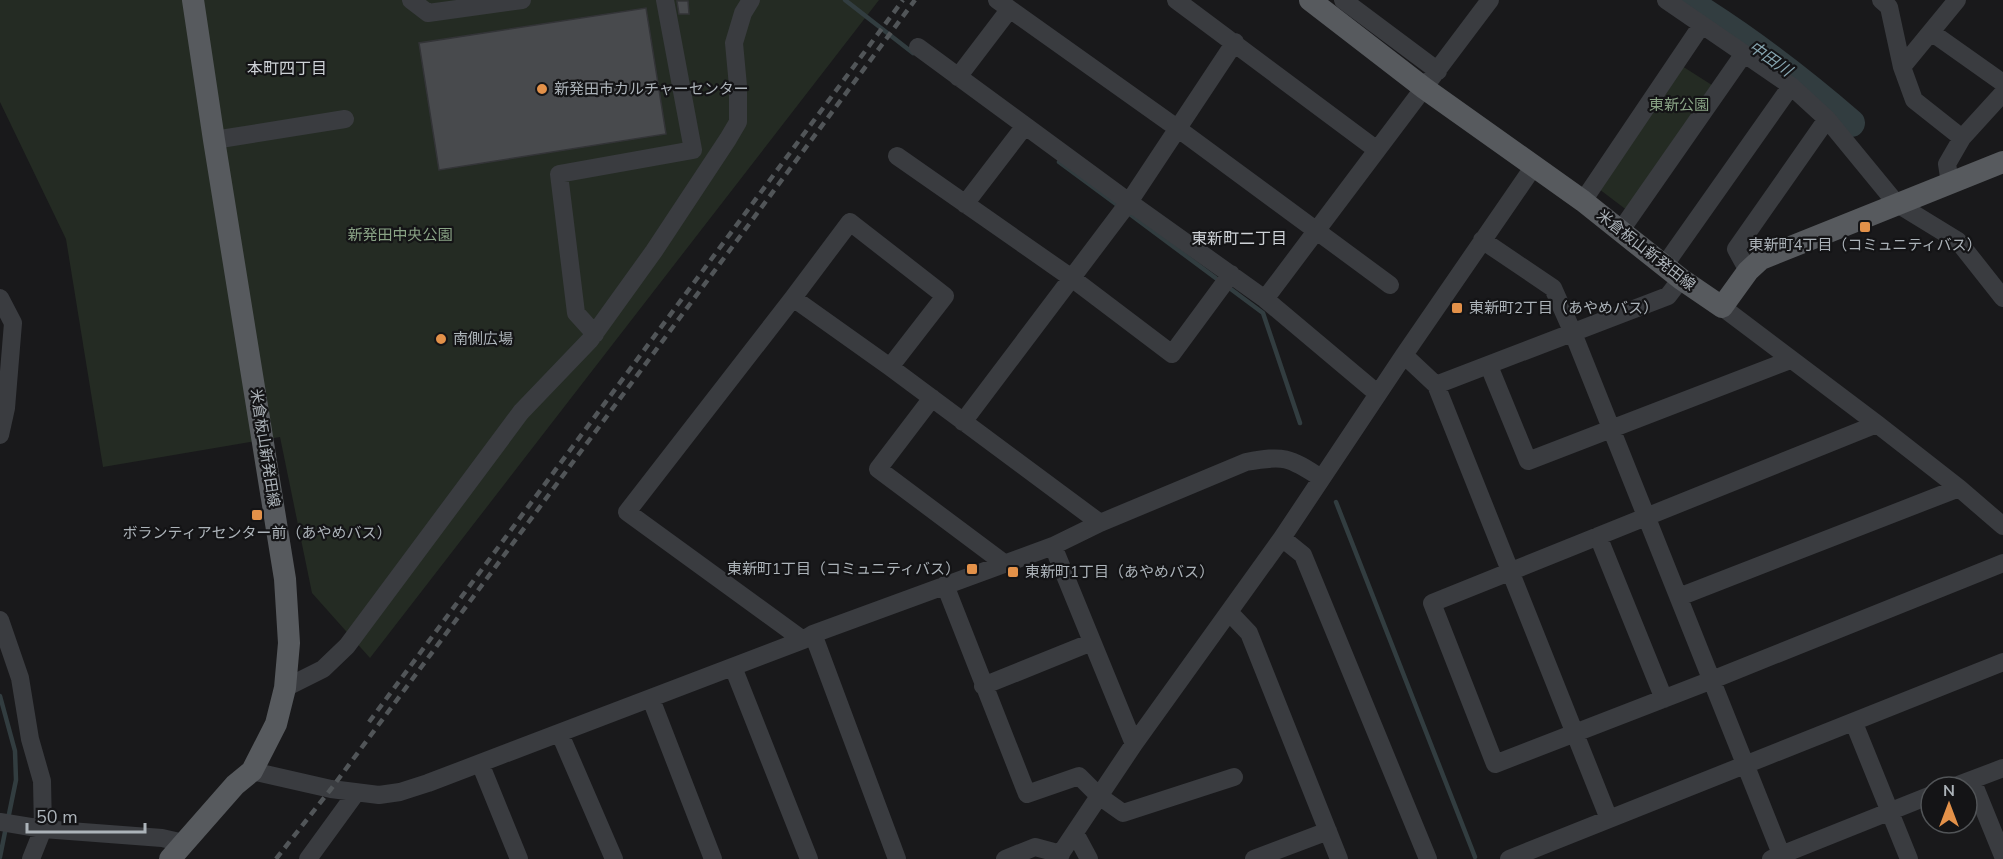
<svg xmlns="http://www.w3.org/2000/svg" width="2003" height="859" viewBox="0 0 2003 859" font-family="'Nunito Sans','Noto Sans JP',sans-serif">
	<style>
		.green { fill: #242b23 }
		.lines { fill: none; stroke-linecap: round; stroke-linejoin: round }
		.stream { stroke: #323d40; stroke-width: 4.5 }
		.river { stroke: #323d40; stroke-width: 28 }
		.building { fill: #484a4d; stroke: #333437; stroke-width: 1.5 }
		.minor { stroke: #3a3c40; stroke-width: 18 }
		.major { stroke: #575a5e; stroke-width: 22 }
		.rail { stroke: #515558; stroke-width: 4.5; stroke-dasharray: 8 6; stroke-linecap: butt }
		.poi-dot { fill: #e39149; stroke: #141416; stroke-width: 2 }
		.labels { text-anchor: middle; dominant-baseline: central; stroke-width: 4.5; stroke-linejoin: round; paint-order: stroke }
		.poi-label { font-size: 15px; fill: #acb3b9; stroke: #141416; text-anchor: start }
		.park-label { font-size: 15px; fill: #89a385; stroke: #141416 }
		.street-label { font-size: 15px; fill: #acb3b9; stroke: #141416 }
		.water-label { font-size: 16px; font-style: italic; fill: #87a6b1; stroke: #141416 }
		.neighbourhood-label { font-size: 16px; fill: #cdd1d6; stroke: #141416 }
	</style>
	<rect width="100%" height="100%" fill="#19191b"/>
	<path class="green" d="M0 0H879L370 658 312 593 280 437 103 467 66 239 0 102Z
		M1682 66 1715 87 1628 211 1599 189Z"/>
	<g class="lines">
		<path class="stream" d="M845 0 913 53
			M1059 162 1120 207
			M1127 212 1221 282
			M1228 287 1263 313 1300 423
			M1336 502 1475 857
			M0 696 15 751 16 780 8 819
			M0 857 6 827"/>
		<path class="river" d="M1685 0C1744 36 1799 78 1851 123"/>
	</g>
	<path class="building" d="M677 1H688L689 14H679Z
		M646 8 666 134 439 170 419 43Z"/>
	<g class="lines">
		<path class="minor" d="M411 0 428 13 522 0
			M997 0 1177 128 1390 285
			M1176 0 1377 150
			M1343 0 1438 71
			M1666 0 1791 86 1827 119 1896 203 1958 241 2003 298
			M1881 0 1889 7 1902 67 1914 100 1962 138
			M1931 32 2003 83
			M918 47 1129 202 1265 299 1378 394
			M1902 67 1957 0
			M958 77 1009 10
			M214 140 345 119
			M897 156 1073 279 1172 354 1231 274
			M1950 183 1947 164 1962 138 2003 93
			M1583 201 1701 26
			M965 204 1024 127
			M1621 230 1743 55
			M1482 240 1553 288 1573 333 1783 859
			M1664 266 1791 86
			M1748 271 1736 249 1827 119
			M0 298 13 323 6 408 0 435
			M793 298 890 367 1100 523
			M1265 299 1490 0
			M1722 307 1877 424 1959 488 2003 526
			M595 334 576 313 559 174 693 150 665 0
			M1404 355 1436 385 1668 296 1681 279
			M1489 366 1528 461 1790 360
			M1436 385 1609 819
			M932 398 878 469 1005 564
			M963 422 1129 202 1235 42
			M1877 424 1432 603 1495 764 1712 680 2003 563
			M1598 536 1664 699
			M1282 538 1303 555 1428 859
			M1053 546 1134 744
			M945 585 1027 794 1079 776 1099 796 1123 813 1234 777
			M1679 597 1959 488
			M1229 612 1249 633 1339 859
			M0 620 20 678 30 739 42 781 43 829 31 859
			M813 634 897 859
			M803 640 627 512 793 298 850 222 945 296 890 367
			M733 667 809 859
			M983 686 1092 642
			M285 688 323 669 347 646 521 412 590 340 654 251 728 139 738 122V86L734 43 743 13 751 0
			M651 699 713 859
			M1854 723 1909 859
			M560 734 614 859
			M480 763 519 859
			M252 771 331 789 379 795 400 792 428 783 803 640 813 634 1053 546 1100 523 1246 462C1284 455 1289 457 1321 478
			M1972 780 2003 856
			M1953 787 2003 768
			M0 822 43 829 162 838 184 843
			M1075 833 1089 859
			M308 859 356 793
			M1005 859 1035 847 1061 854
			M1057 859 1134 744 1282 538 1404 355 1534 166
			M1254 859 1328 831
			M1509 859 2003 662
			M1771 859 1931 795"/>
		<path class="major" d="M1310 0 1424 88 1583 201 1681 279 1722 307 1748 271 1761 259 2003 162
			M170 859 235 785 252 771 276 724 285 688 289 643 285 579 214 140 193 0"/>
		<path class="rail" d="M369 722 903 0
			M276 859 331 789 915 0"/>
	</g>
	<g class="poi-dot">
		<circle cx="542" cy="89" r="6"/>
		<rect x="1859" y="221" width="12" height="12" rx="3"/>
		<rect x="1451" y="302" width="12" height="12" rx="3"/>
		<circle cx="441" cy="339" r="6"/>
		<rect x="251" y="509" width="12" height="12" rx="3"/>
		<rect x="966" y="563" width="12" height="12" rx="3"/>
		<rect x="1007" y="566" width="12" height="12" rx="3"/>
	</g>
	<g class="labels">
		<g class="poi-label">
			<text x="554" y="89">新発田市カルチャーセンター</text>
			<text x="1865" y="245" text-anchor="middle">東新町4丁目（コミュニティバス）</text>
			<text x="1469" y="308">東新町2丁目（あやめバス）</text>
			<text x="453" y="339">南側広場</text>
			<text x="257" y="533" text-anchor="middle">ボランティアセンター前（あやめバス）</text>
			<text x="960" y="569" text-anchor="end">東新町1丁目（コミュニティバス）</text>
			<text x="1025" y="572">東新町1丁目（あやめバス）</text>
		</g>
		<g class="park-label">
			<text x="1679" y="105">東新公園</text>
			<text x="400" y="235">新発田中央公園</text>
		</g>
		<g class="street-label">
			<text transform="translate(1646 250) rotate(38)">米倉板山新発田線</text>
			<text transform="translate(265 448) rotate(81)">米倉板山新発田線</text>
		</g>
		<g class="water-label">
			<text transform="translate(1770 59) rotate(35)">中田川</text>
		</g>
		<g class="neighbourhood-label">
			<text x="287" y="69">本町四丁目</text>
			<text x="1239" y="239">東新町二丁目</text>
		</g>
	</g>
	<g transform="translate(1949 805)"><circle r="28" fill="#141416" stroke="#515457" stroke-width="1.5"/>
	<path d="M0-4.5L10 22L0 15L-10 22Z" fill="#e39149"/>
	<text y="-9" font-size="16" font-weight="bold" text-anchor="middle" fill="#acb3b9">N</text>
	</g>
	<path d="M27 823v9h118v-9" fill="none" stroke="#acb3b9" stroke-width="3"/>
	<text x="36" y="823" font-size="18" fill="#acb3b9" stroke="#141416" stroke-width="4.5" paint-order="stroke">50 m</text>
</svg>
